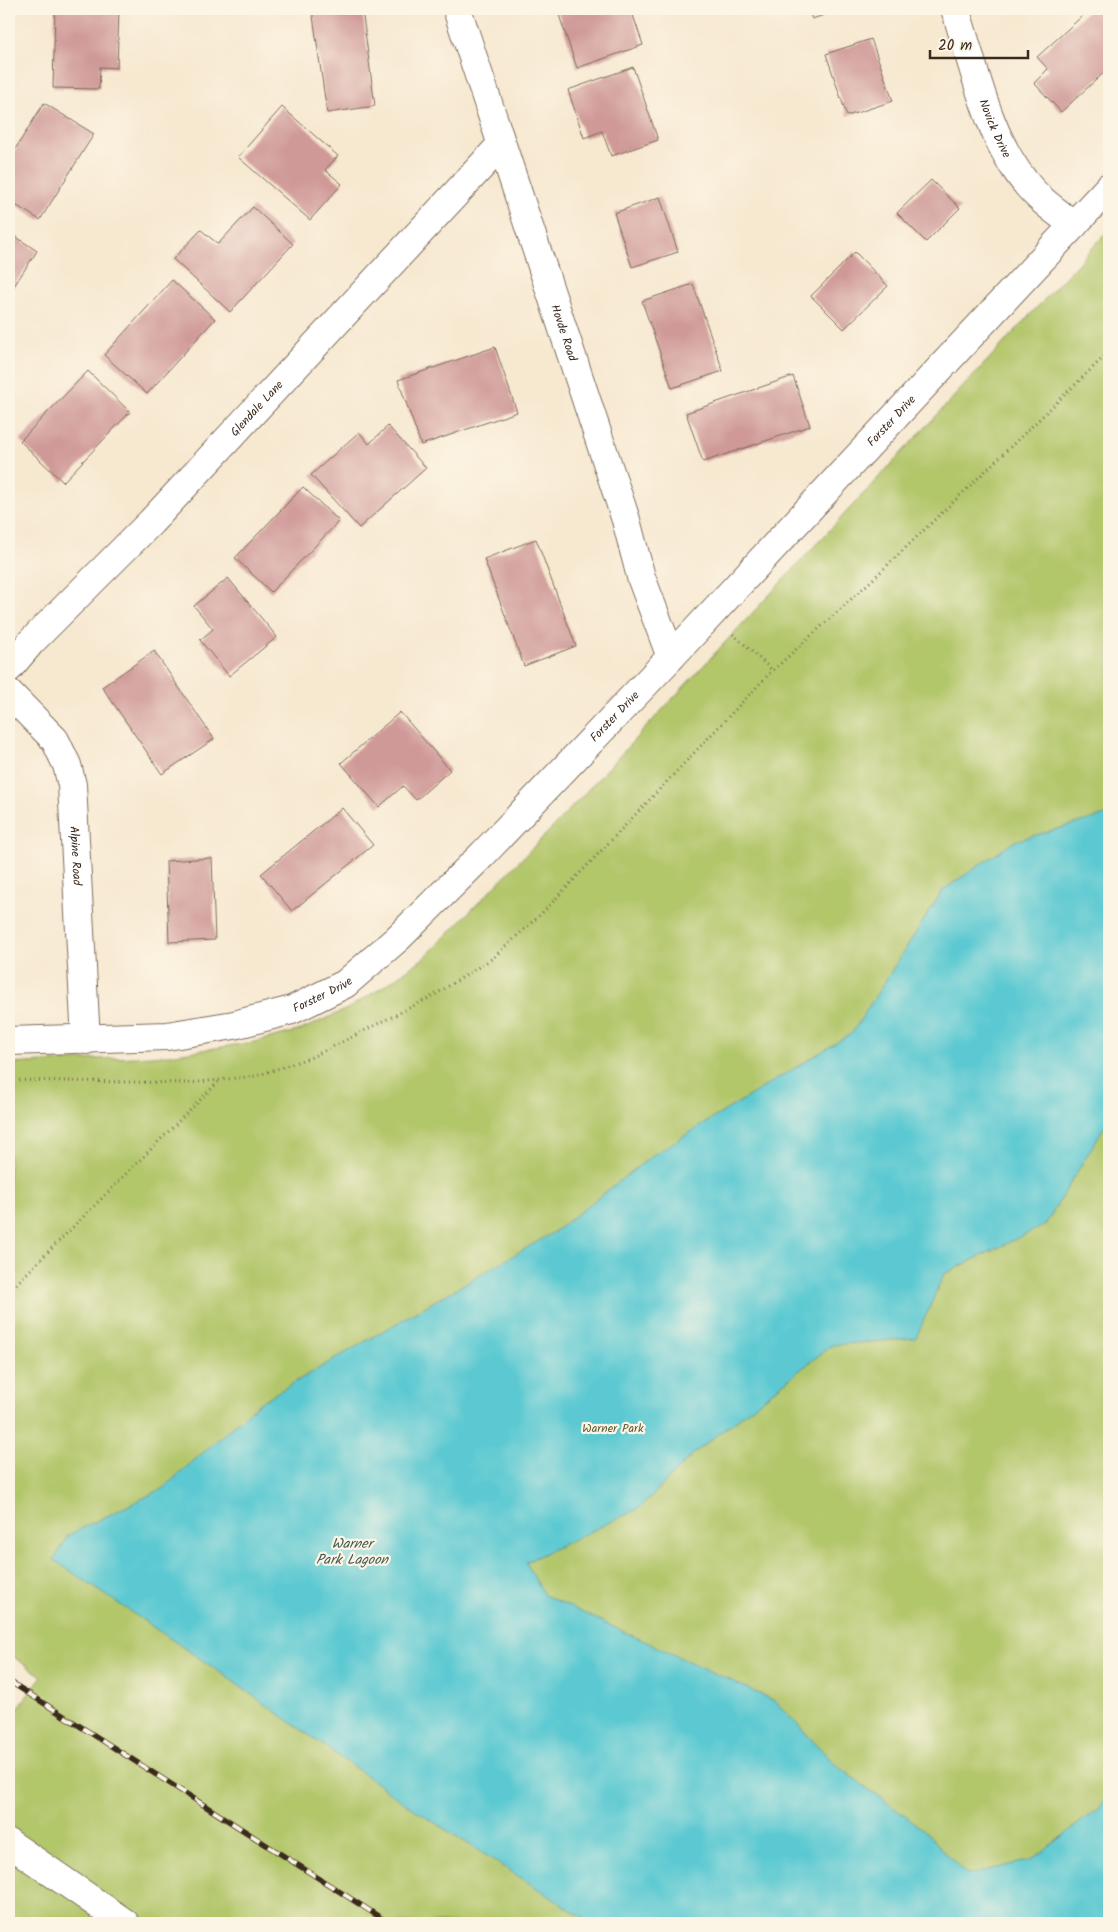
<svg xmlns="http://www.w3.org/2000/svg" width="1118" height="1932" viewBox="0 0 1118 1932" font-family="Kalam,sans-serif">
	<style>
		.green { fill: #b2c66a; stroke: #767844 }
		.water { fill: #5cc9d2; stroke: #4c7a78 }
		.building { fill: #cf9997 }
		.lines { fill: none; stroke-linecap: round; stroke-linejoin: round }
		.street-casing { stroke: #7d6c5c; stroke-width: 30 }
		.path { stroke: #7d6c5c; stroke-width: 3; stroke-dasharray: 1 4; stroke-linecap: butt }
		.street { stroke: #fff; stroke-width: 28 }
		.rail-casing { stroke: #3b2a1e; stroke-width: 5.5 }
		.rail { stroke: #fcf5e5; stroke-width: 4; stroke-dasharray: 11; stroke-linecap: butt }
		.labels { text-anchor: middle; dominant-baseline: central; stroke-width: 4.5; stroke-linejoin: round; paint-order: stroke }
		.street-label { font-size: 12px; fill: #3b2a1e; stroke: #fcf5e5 }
		.park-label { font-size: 12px; fill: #5f5935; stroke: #fcf5e5 }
		.water-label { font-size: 14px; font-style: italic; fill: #455a54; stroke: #fcf5e5 }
	</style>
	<rect width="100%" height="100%" fill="#fcf5e5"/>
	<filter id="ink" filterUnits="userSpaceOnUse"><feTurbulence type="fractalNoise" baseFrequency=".02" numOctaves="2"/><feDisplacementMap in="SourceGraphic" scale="10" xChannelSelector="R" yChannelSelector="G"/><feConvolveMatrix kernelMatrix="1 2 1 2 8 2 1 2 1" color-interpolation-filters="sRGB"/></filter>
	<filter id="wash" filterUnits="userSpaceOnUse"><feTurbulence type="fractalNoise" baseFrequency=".0096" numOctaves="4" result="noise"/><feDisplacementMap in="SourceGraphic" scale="20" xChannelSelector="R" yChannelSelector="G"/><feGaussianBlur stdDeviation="1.12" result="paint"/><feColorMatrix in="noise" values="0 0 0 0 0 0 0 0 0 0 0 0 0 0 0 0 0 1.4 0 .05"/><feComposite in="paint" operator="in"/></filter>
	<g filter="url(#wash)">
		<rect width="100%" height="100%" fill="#f7e8d0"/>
		<path class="green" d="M1109 230V1923H9V1720L42 1676 9 1654V1064L169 1055 254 1042 301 1030 347 1009 386 985 425 957 557 823Z"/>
		<path class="water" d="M1109 814V1119L1045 1225 944 1274 916 1338 832 1345 693 1454 640 1508 526 1562 544 1595 775 1701 837 1766 923 1829 967 1875 1031 1860 1099 1808 1109 1791V1923H591L409 1806 221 1673 54 1560 68 1535 162 1489 259 1403 554 1232 653 1155 852 1033 943 890 1015 841Z"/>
		<g id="blocks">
			<path class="building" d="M55 9H119L117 68 100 67 99 89 53 88Z
				M312 9H362L375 106 327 113Z
				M557 9H631L643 45 577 68Z
				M808 9H842L812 19Z
				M1090 9H1099L1109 19V68L1061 112 1034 83 1048 69 1037 57Z
				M871 39 893 101 847 116 826 54Z
				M633 67 658 140 611 156 602 131 584 138 568 90Z
				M44 103 94 134 40 220 9 201V159Z
				M282 107 338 156 325 170 342 184 310 220 238 157Z
				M931 180 960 208 926 242 897 213Z
				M660 197 678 252 632 267 614 213Z
				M253 207 293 244 230 312 173 259 201 230 218 244Z
				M9 232 37 251 12 289 9 287Z
				M855 252 888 286 844 329 811 296Z
				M172 280 215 319 147 394 104 355Z
				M693 284 723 371 672 388 642 301Z
				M495 347 517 412 421 445 398 380Z
				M88 371 130 412 63 482 20 441Z
				M793 376 810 426 703 462 686 413Z
				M388 426 426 468 359 528 311 475 359 432 369 444Z
				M303 487 339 521 271 592 235 558Z
				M536 539 576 646 524 666 484 559Z
				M228 578 277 637 229 676 200 640 213 629 194 606Z
				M154 651 214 739 162 774 102 687Z
				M400 712 450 770 416 800 403 786 379 807 341 763Z
				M342 808 373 845 292 911 261 874Z
				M212 858 215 940 169 942 166 861Z"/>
		</g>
	</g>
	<g filter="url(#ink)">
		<use href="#blocks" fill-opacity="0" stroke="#7d6c5c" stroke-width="1"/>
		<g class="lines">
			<g class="street-casing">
				<g id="street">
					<path id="s1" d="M457 9 626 520 641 577 671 657"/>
					<path id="s2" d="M955 9C974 65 987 135 1025 182 1038 199 1057 212 1074 225"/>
					<path id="s3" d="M9 668 31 642 151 522 501 145"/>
					<path id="s4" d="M9 693 55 740 67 765 72 785 86 1040"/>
					<path id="s5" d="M9 1041 167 1036 234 1025 292 1010 345 984 397 939 483 854 671 657 1109 187"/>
					<path d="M9 1843 125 1923"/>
				</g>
			</g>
			<path class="path" d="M733 634 773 671
				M9 1080 189 1083 256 1076 312 1057 433 996 493 958 544 911 769 674 871 581 1109 352
				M9 1291 220 1080"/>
			<use href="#street" class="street"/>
			<g class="rail-casing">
				<path id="rail" d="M9 1681 389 1923"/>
			</g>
			<use href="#rail" class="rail"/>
		</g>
	</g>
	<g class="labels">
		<g class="street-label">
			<text stroke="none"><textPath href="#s2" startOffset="126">Novick Drive</textPath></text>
			<text stroke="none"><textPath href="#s1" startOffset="341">Hovde Road</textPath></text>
			<text stroke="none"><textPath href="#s3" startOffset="359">Glendale Lane</textPath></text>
			<text stroke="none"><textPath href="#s5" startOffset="1130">Forster Drive</textPath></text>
			<text stroke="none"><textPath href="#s5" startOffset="725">Forster Drive</textPath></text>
			<text stroke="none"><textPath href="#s4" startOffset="185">Alpine Road</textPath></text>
			<text stroke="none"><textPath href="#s5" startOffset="320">Forster Drive</textPath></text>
		</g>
		<g class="park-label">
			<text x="613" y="1428">Warner Park</text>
		</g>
		<g class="water-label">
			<text x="352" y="1544">Warner<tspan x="352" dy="16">Park Lagoon</tspan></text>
		</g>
	</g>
	<rect width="1118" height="1932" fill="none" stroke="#fcf5e5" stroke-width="30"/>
	<path d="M930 50v8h98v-8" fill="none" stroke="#3b2a1e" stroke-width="2.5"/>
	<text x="938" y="50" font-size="15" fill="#3b2a1e" stroke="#fcf5e5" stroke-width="4" paint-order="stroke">20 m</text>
</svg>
